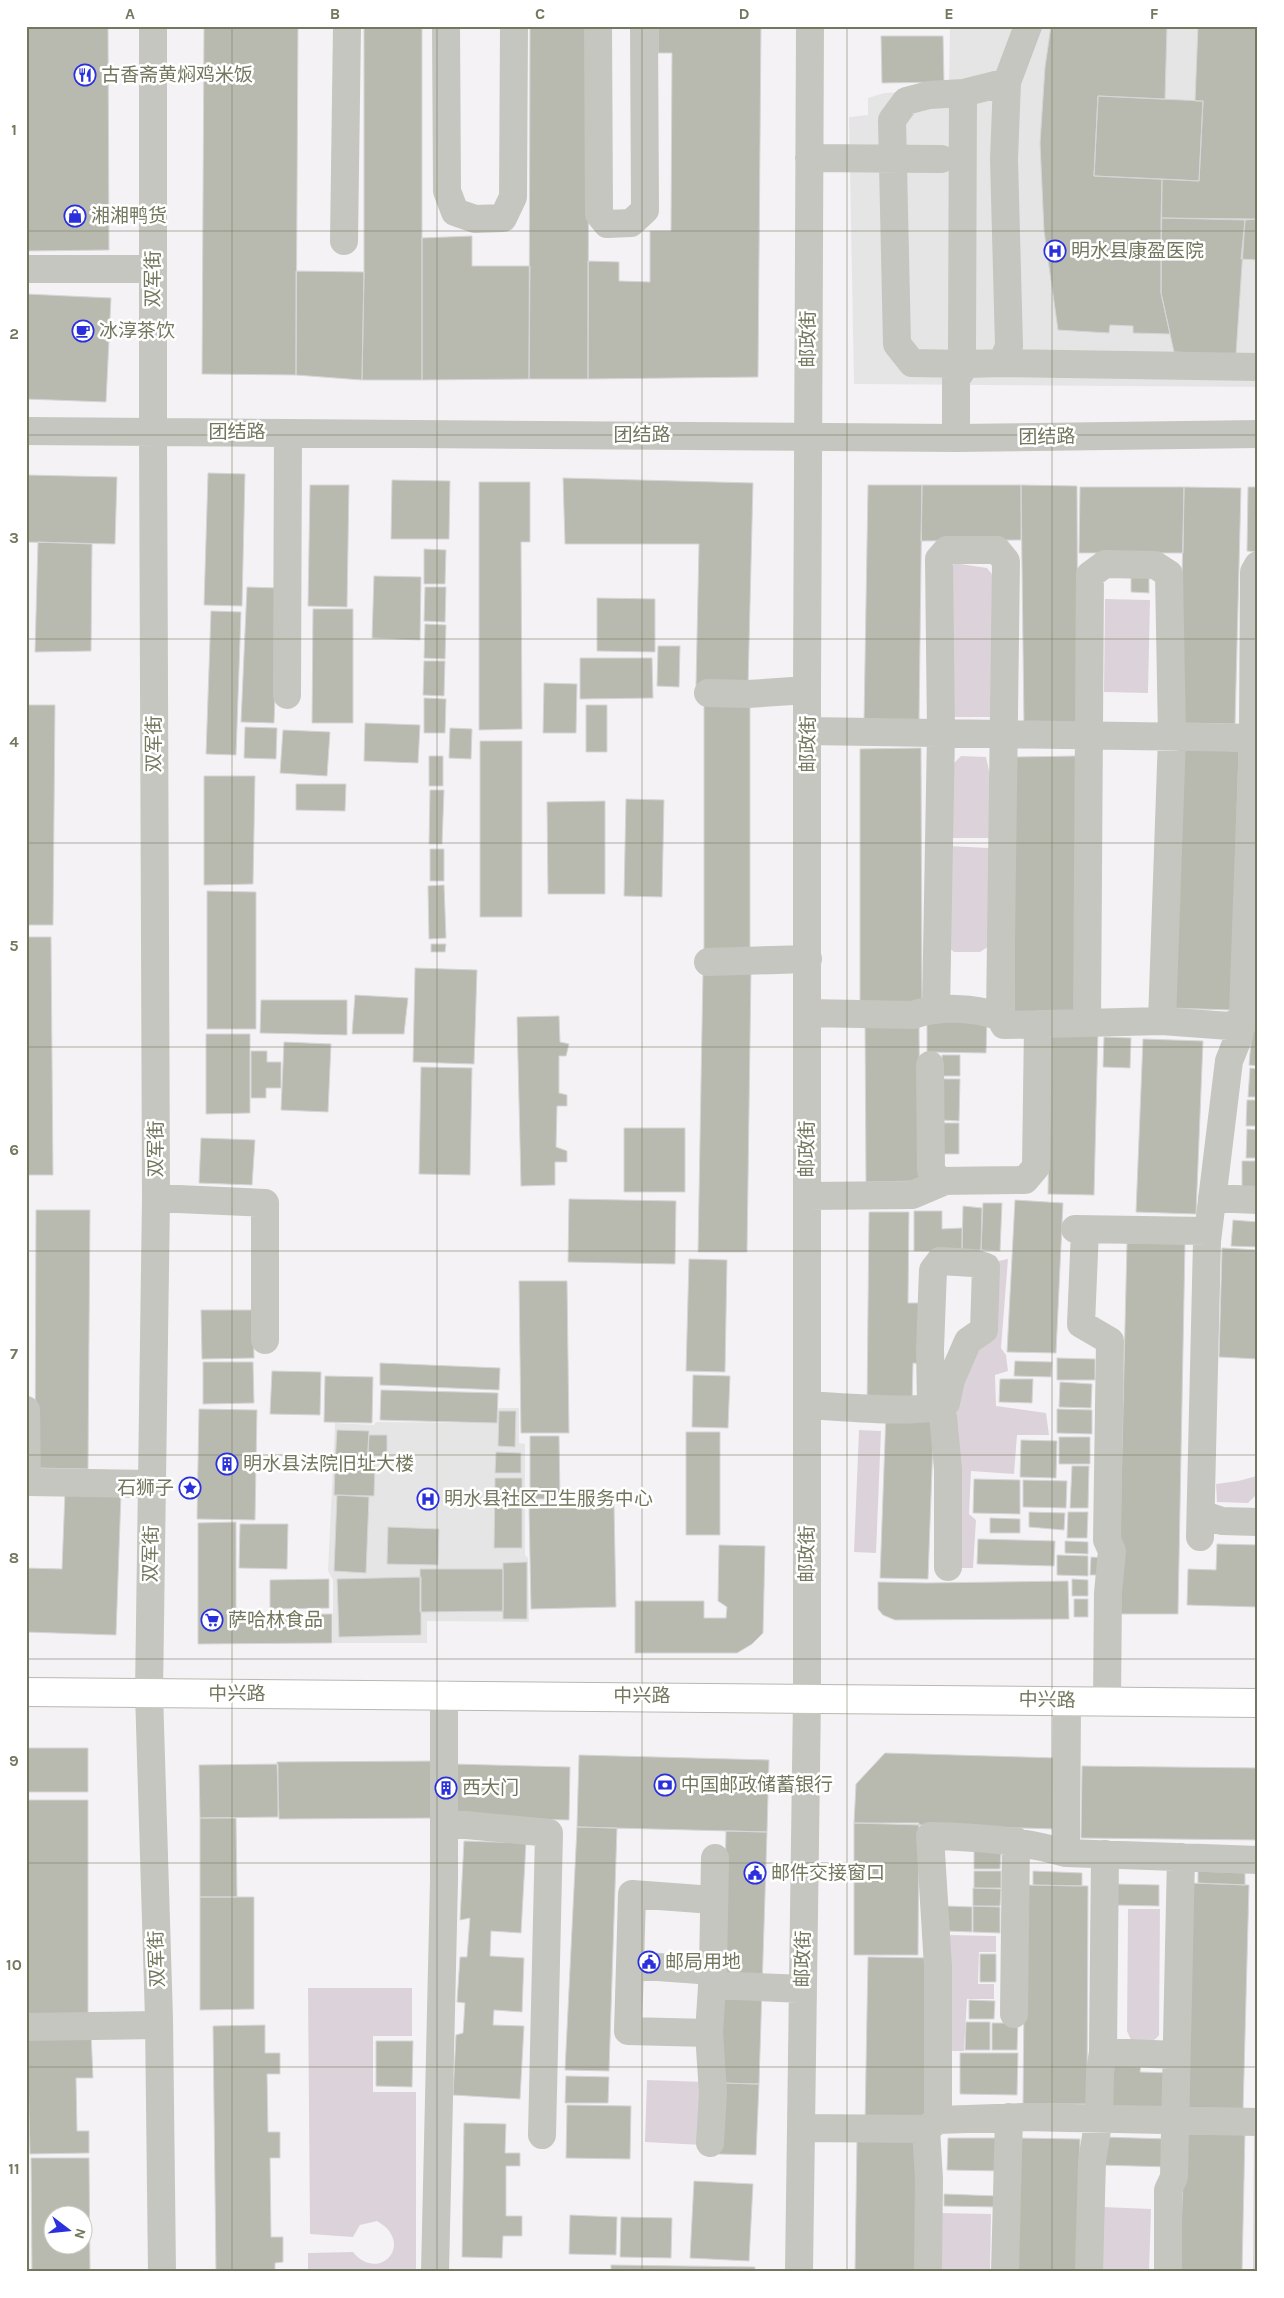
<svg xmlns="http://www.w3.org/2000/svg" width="1284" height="2298" viewBox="0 0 1284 2298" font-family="Karla,'Noto Sans SC',sans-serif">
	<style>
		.built { fill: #e6e5e6 }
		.green { fill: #dcd3da }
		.building { fill: #b9baaf; stroke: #d6d5d7; fill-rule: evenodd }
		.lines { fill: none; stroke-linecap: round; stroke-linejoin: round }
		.major-casing { stroke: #b7b9b0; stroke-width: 30 }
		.minor { stroke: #c5c6bf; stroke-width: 28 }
		.major { stroke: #fff; stroke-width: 28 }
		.grid { fill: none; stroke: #72775d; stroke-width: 1; stroke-opacity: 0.55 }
		.labels { text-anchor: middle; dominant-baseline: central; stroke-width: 5; stroke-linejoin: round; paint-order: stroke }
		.poi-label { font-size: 19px; fill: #72775d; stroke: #fff; text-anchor: start }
		.street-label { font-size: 19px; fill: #72775d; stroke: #fff }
		.neatline { fill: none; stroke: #72775d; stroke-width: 2 }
		.grid-label { font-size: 16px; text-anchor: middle; font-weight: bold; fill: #72775d }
	</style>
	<rect width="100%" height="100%" fill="#f5f2f6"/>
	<path class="built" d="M950 26H1258V387L854 384 849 117 868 115V98L884 93 949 90Z
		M496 1408H519V1443L525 1444V1555L528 1558 529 1622 427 1621V1643H333V1580L328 1571 335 1423 374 1425 376 1422 496 1423Z"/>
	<path class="green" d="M954 563 987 568 995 578 993 717H954L948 576Z
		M1105 599 1150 600 1148 693 1104 692Z
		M961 756 986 757 992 784V838H950V773L954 763Z
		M948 846 989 848V946L980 952H954L946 945Z
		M1008 1259 1001 1348 1006 1355 1008 1371 995 1375 996 1406 1046 1413 1049 1435H1017L1014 1474 971 1471 969 1514 976 1520 973 1568H954L953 1440 958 1401 998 1261Z
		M859 1430 881 1431 876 1553 854 1552Z
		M1258 1438V1493L1248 1503 1217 1502 1216 1484 1238 1481 1257 1476Z
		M1128 1909H1160L1159 2035C1152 2045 1142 2041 1131 2040L1127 2031Z
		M948 1935 996 1936V1952H979L978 1984H994V1999H967L964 2051H947Z
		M308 1988H412V2036H373V2092H416V2272H308V2253L353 2252C379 2284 416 2243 377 2221L360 2225 353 2237 310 2234Z
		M647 2080 705 2082 702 2145 645 2142Z
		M1254 2134H1258V2272L1253 2271Z
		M1102 2207 1151 2209 1149 2272H1100Z
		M941 2213 991 2214 990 2272H940Z"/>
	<path class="building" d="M26 26H108L109 250 26 251Z
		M204 26H298L296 375 202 374Z
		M364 26H422V380H362L364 272Z
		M530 26H589L588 379H529Z
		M658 26H761L758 377 588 379V261L619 262V281L650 282V231H671L672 53H658Z
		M1051 26H1167L1165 99 1098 96 1094 176 1162 179 1161 293 1170 334 1133 333V326L1110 325 1109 333 1058 330 1044 231 1040 143 1045 67Z
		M1198 26H1258V219L1161 218 1162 179 1199 181 1203 101H1195Z
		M881 36H943L944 82 882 83Z
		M1098 96 1203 101 1199 181 1094 176Z
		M1161 218 1245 220 1236 355 1174 352 1161 293Z
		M1258 219V260L1241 259 1245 220Z
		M472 236V266H530L529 379 422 380V238Z
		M296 271 364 272 362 380 296 375Z
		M26 294 111 298 106 402 26 399Z
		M208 473 245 474 242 606 204 605Z
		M26 475 117 477 115 544 26 542Z
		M563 478 753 483 748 687 696 686 699 544H565Z
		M392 480 450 481 449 539H391Z
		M479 482H530V542H521L522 729 479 730Z
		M310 485H349L347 607 308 606Z
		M868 485H922L919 722 864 721Z
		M922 485H1021V540L921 541Z
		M1021 485 1077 486 1078 726 1024 727Z
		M1080 487H1184L1183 553H1079Z
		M1184 487 1241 488 1235 724 1179 723Z
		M1248 487H1258V552L1247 551Z
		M38 542 92 544 91 651 35 652Z
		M424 549 446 550 445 584H424Z
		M1131 574 1149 575V593L1131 592Z
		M374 576 421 577 420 640 372 638Z
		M247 587 279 588 274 723 241 722Z
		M425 587H446L445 622 424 621Z
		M597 598 655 599V652L597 651Z
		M313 609H353V723H312Z
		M211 611 241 612 236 755 206 754Z
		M425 624 446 625 445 659 424 658Z
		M658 646H680L679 687 657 686Z
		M580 658H652L653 698 580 699Z
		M424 661H445L444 696 423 695Z
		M544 683 577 684 576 733H543Z
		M424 698 446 699 445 733H424Z
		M704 703H750V954H704Z
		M26 705H55L53 925H26Z
		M586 705H607V752H586Z
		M365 723 420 725 418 763 364 761Z
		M245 727 277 728 276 759 244 758Z
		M450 728 472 729 471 759 449 758Z
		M283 730 330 732 327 776 280 773Z
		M480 741H522V917H480Z
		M921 748 922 1007H860V749Z
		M1178 749 1239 751 1231 1010 1169 1008Z
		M429 756H443V786H429Z
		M1076 756V1020H1014V757Z
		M204 776H255L253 884 204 885Z
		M296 784H346L345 811 296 810Z
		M430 790H444L442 844H429Z
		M626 799 664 800 662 897 624 896Z
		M605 801V894H548L547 802Z
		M430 849H444V881H430Z
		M444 885 446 938 429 939 428 886Z
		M207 891 256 892V1029H207Z
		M26 937H51L53 1175H26Z
		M431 944H446L445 952H431Z
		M415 968 477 970 474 1064 413 1062Z
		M703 971H751L747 1252H698Z
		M355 995 408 998 404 1034H352Z
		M261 1000H347V1035L260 1033Z
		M559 1016 560 1042 569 1044 566 1056H559V1093L567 1095V1106H557L556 1147 567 1151V1162H555V1185L521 1186 517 1017Z
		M927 1018 987 1019 986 1053 927 1052Z
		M919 1021 920 1181 866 1182 865 1022Z
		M1051 1030 1098 1031 1094 1195 1048 1194Z
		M1252 1030 1258 1031V1066L1249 1065Z
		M206 1034H250V1113L206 1114Z
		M1104 1037 1131 1038 1130 1068 1103 1067Z
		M1143 1039 1203 1041 1196 1214 1136 1212Z
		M284 1042 331 1044 328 1112 281 1110Z
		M251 1051H267V1062H281V1088H266V1098H251Z
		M942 1055H960V1076H942Z
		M421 1067 472 1068 470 1175 419 1174Z
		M1250 1068 1258 1069V1097H1248Z
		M943 1079H960L959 1121 942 1120Z
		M1247 1100H1258V1126H1246Z
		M942 1123H959V1154H941Z
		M624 1128H685V1192H624Z
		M1247 1129 1258 1130V1158H1246Z
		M201 1138 255 1140 252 1185 199 1183Z
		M1242 1161H1258V1192H1242Z
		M569 1199 676 1201 675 1264 568 1262Z
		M1015 1200 1063 1203 1056 1353 1007 1352Z
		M983 1203H1002L1000 1251 981 1250Z
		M963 1206 982 1208 981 1250 962 1251Z
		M36 1210H90L88 1469 35 1468Z
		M914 1211H942V1229L962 1228V1251H914Z
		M869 1212H909L908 1303H924L923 1364 913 1363 912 1405H867Z
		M1233 1220 1258 1222V1247L1231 1246Z
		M1127 1243 1185 1244 1178 1614H1118Z
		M1222 1248 1258 1250V1359L1219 1357Z
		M689 1259 727 1260 725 1372 686 1371Z
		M519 1281H567L569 1433H521Z
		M201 1310H253L254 1358 202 1359Z
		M1057 1358 1095 1359V1380H1057Z
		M1015 1361 1052 1362 1051 1377 1014 1376Z
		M203 1362H253L254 1403 203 1404Z
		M380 1363 500 1368 499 1390 380 1385Z
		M272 1371 321 1372 320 1415 270 1414Z
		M693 1375 730 1376 728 1428 692 1427Z
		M325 1376 373 1377 372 1423 324 1422Z
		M1000 1379H1033L1032 1403 999 1402Z
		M1060 1382 1092 1384 1091 1408 1059 1407Z
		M381 1390 498 1393 497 1423 380 1420Z
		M199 1409 257 1410 255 1520 197 1519Z
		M1057 1409 1092 1410V1434L1057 1433Z
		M499 1411H516L515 1447 498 1446Z
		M886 1412 934 1414 928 1579 880 1578Z
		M337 1430 369 1431 367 1465 335 1464Z
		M686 1432H720V1535H686Z
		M369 1435H387V1455H368Z
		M530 1436H559L560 1499H530Z
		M1059 1437H1090V1464H1059Z
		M1021 1440 1057 1441 1056 1478 1020 1477Z
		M496 1452 521 1453V1473H495Z
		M335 1464 375 1466 374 1496 334 1495Z
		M1072 1466H1089L1088 1508H1070Z
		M495 1478H522V1548H494Z
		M974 1479 1020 1480V1514L973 1513Z
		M1023 1480 1067 1481 1066 1508 1023 1507Z
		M65 1492 121 1494 116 1635 26 1632V1568L62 1569Z
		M337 1495 369 1497 366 1573 334 1571Z
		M614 1504 616 1607 531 1609 529 1506Z
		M1029 1512 1065 1513 1064 1530 1029 1527Z
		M1068 1512H1088L1087 1538H1067Z
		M990 1518 1020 1519V1533H990Z
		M236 1522V1615L332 1614V1643L198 1644V1523Z
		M240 1524H288L287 1569 239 1568Z
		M388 1527 439 1529 438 1565 387 1564Z
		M978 1539 1055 1541 1054 1566 977 1564Z
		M1065 1541 1088 1542V1554L1065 1553Z
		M1217 1544 1258 1545V1607L1187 1605 1188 1569 1216 1570Z
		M719 1545 765 1546 763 1633 752 1644 737 1653H635V1601H704V1618H726L727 1607 718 1601Z
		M1057 1555 1088 1556V1576L1057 1575Z
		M1091 1557 1107 1558 1106 1575H1090Z
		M527 1562V1619H503V1563Z
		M420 1569H503V1611L420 1612Z
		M421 1577V1635L339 1637 337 1579Z
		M329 1579V1608L270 1609V1580Z
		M1072 1579 1088 1580V1596H1072Z
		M1068 1581 1069 1619 895 1620 883 1615 878 1609V1582L926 1583Z
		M1074 1599H1088V1617H1074Z
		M26 1748H88V1792H26Z
		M885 1753 1058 1758 1056 1829 854 1823 856 1784Z
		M579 1755 769 1760 767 1832 577 1827Z
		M439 1761V1818L279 1819 277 1762Z
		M278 1764V1817L200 1818 199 1765Z
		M453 1764 570 1767 569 1820 451 1817Z
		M1082 1766 1258 1768V1840L1081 1838Z
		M26 1800H88V2022L26 2023Z
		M200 1818H236L237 1897H200Z
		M854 1823H919L918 1955H854Z
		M577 1827 617 1828 609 2071 565 2070Z
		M726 1831 767 1832 759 2084 720 2083Z
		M464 1841 526 1843 521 1933 491 1931 490 1956 524 1958 522 2012 494 2010 493 2025 524 2026 520 2099 453 2095 456 2035 463 2033 465 2003 457 2002 460 1957H467L470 1918 460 1920Z
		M1001 1849 1000 1869H974V1850Z
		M974 1871H1001V1888H974Z
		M1033 1871 1082 1873V1886L1033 1885Z
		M1198 1871 1245 1873V1885L1198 1883Z
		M1189 1883 1249 1885 1243 2113 1182 2112Z
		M1115 1884 1159 1885V1906L1114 1905Z
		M1025 1885 1088 1886 1087 2104H1023Z
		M973 1888 1001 1889 1000 1906H973Z
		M200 1897H254V2009L200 2010Z
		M947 1906 972 1907V1932L946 1931Z
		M973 1906 1000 1907V1933L973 1932Z
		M980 1954H996V1982H980Z
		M868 1957 929 1958 927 2123H865Z
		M969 2000 995 2001 994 2019H969Z
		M966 2022H990V2050H965Z
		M992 2023H1018L1017 2050H992Z
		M265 2025V2053H280V2074H267L268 2132H280V2158H270L271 2237H283V2262L275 2263V2272H216L213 2026Z
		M27 2031 91 2032 93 2078H76L77 2131H89V2153L30 2154Z
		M376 2041H413L412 2087 376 2086Z
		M960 2053H1018L1017 2095 960 2094Z
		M1111 2063H1141L1140 2072 1170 2073 1169 2111 1110 2110Z
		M566 2076 609 2077 608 2103H565Z
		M720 2083 759 2084 756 2155 718 2154Z
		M567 2105 631 2106 630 2159 566 2158Z
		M464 2123 506 2124 505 2153H520V2166H506V2216H522V2236H503L502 2258 462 2257Z
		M1184 2132 1245 2133 1242 2272H1180Z
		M1100 2137 1171 2139 1170 2167 1099 2165Z
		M857 2138H919L917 2272H855Z
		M948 2138H1003L1002 2171 947 2170Z
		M1016 2138 1080 2139 1078 2272H1014Z
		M31 2158H89L90 2272H32ZM52 2216H82V2246H52Z
		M694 2181 753 2184 749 2261 690 2258Z
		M944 2194 998 2196V2207L944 2206Z
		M570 2215 617 2217 616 2255 569 2254Z
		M621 2217 672 2218 671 2258 620 2257Z
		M611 2265 755 2267V2272H611Z"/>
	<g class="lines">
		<g class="major-casing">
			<path id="major" d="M26 1692 1258 1703"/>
		</g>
		<path class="minor" d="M153 26V431L156 1198 149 1693 159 2019 162 2272
			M446 26 447 191 455 212 475 219 503 218 513 197 514 26
			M598 26 599 214 607 224 631 223 645 210 644 26
			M963 93 962 351 966 364 1002 363 1009 346 1004 159 1007 82 1028 26
			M809 158 941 159
			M344 241 347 26
			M26 269H153
			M1002 363 1258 367
			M966 364 912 363 897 344 892 120 906 101 929 95 963 93 1007 82
			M26 431 956 438 1258 434
			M956 438V379L966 364
			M1258 565 1254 572 1253 737 1243 1013 1258 1018
			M708 693 748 694 807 690
			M287 695 288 433
			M808 731 1258 738
			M708 962 808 959
			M936 1010 941 733 939 559 947 550H997L1006 561 1000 1017
			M808 1013 913 1015C939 1006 974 1007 1000 1017L1004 1025 1162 1021 1229 1026 1240 1022
			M1087 1023 1090 575 1105 564 1155 565 1169 574 1172 737 1162 1021
			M930 1065 931 1170 939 1181 1025 1180 1036 1167 1038 1024
			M807 1196 912 1195 945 1181
			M156 1198 265 1203V1340
			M1212 1198 1258 1200
			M1075 1229 1208 1231
			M1085 1230 1081 1324 1110 1341 1107 1540 1112 1551 1108 1593 1107 1701
			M807 1405C835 1406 926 1416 946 1403L951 1380 968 1341 984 1330 986 1267 973 1263 940 1261 933 1270 930 1349 931 1403 929 1408
			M942 1406 948 1469V1567
			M26 1410 27 1482 152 1484
			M1201 1514 1222 1521 1258 1522
			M1200 1537 1207 1241 1229 1061 1239 1036 1243 1013
			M1067 1701 1066 1853 1258 1860
			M445 1823 549 1833 542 2135
			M630 1965 628 2031 709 2033 713 1971 715 1858
			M713 1971 630 1965 632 1894 713 1900
			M712 1985 803 1989
			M1014 2014 1016 1841
			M26 2027 159 2025
			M709 2033 713 2093 710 2143
			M1103 2052 1176 2055
			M938 2120V1967L930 1836C977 1837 1020 1840 1066 1853
			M801 2128 926 2129 938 2120 1023 2117 1258 2122
			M926 2129 929 2179 928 2272
			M435 2272 444 1881V1695
			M799 2272 807 1698V690L810 26
			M1005 2272 1009 2117
			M1089 2272 1092 2161 1099 2118 1100 2072 1103 2052 1105 1854
			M1168 2272V2190L1174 2177 1181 1857"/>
		<use href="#major" class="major"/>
	</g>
	<path class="grid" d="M232 26V2272M437 26V2272M642 26V2272M847 26V2272M1052 26V2272M26 231H1258M26 435H1258M26 639H1258M26 843H1258M26 1047H1258M26 1251H1258M26 1455H1258M26 1659H1258M26 1863H1258M26 2067H1258"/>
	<defs>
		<g id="restaurant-ring" transform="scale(1.125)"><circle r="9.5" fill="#fff" stroke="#2b30dd" stroke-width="1.5"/><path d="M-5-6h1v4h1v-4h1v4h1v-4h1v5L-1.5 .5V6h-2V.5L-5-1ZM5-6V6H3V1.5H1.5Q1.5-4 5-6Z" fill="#2b30dd"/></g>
		<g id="shop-ring" transform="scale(1.125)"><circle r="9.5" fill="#fff" stroke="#2b30dd" stroke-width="1.5"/><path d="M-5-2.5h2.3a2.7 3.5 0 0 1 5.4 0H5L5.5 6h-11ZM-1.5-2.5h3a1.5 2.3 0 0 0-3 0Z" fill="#2b30dd"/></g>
		<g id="hospital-ring" transform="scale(1.125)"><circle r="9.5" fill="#fff" stroke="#2b30dd" stroke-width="1.5"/><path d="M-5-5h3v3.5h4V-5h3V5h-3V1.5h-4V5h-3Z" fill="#2b30dd"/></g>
		<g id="cafe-ring" transform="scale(1.125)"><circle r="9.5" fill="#fff" stroke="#2b30dd" stroke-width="1.5"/><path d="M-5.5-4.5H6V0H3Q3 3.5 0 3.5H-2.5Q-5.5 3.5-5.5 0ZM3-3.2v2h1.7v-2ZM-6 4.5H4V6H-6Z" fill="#2b30dd"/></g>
		<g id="building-ring" transform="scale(1.125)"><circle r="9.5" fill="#fff" stroke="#2b30dd" stroke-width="1.5"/><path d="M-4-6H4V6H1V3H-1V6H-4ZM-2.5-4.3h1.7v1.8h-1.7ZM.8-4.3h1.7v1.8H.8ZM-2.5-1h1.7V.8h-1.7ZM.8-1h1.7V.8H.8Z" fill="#2b30dd"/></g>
		<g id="sight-ring" transform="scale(1.125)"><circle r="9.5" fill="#fff" stroke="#2b30dd" stroke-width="1.5"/><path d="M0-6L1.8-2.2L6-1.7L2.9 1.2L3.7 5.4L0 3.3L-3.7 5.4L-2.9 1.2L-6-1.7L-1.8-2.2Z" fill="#2b30dd"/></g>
		<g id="supermarket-ring" transform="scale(1.125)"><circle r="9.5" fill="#fff" stroke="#2b30dd" stroke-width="1.5"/><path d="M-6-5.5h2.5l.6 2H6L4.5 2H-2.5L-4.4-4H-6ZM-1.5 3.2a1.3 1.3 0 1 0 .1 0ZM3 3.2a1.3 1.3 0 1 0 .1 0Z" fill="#2b30dd"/></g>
		<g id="bank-ring" transform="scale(1.125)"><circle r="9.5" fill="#fff" stroke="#2b30dd" stroke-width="1.5"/><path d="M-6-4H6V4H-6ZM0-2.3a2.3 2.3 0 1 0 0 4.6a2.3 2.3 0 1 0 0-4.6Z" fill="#2b30dd"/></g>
		<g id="civic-ring" transform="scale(1.125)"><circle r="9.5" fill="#fff" stroke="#2b30dd" stroke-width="1.5"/><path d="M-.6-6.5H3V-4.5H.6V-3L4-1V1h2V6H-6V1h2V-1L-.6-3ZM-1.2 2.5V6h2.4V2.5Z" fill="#2b30dd"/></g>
	</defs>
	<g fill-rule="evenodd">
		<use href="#restaurant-ring" x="85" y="75"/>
		<use href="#shop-ring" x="75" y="216"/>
		<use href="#hospital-ring" x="1055" y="251"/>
		<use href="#cafe-ring" x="83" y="331"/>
		<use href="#building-ring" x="227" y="1464"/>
		<use href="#sight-ring" x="190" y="1488"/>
		<use href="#hospital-ring" x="428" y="1499"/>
		<use href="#supermarket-ring" x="212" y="1620"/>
		<use href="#bank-ring" x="665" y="1785"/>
		<use href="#building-ring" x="446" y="1788"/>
		<use href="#civic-ring" x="755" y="1873"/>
		<use href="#civic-ring" x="649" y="1962"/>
	</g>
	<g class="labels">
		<g class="poi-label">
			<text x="101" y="75">古香斋黄焖鸡米饭</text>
			<text x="91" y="216">湘湘鸭货</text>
			<text x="1071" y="251">明水县康盈医院</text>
			<text x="99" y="331">冰淳茶饮</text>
			<text x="243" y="1464">明水县法院旧址大楼</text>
			<text x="174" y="1488" text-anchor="end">石狮子</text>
			<text x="444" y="1499">明水县社区卫生服务中心</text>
			<text x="228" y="1620">萨哈林食品</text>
			<text x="681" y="1785">中国邮政储蓄银行</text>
			<text x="462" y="1788">西大门</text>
			<text x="771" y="1873">邮件交接窗口</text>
			<text x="665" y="1962">邮局用地</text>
		</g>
		<g class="street-label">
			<text transform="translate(153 279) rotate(-90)">双军街</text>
			<text transform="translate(808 339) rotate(-90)">邮政街</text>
			<text x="237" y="432">团结路</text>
			<text x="642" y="435">团结路</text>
			<text transform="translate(1047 437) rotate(-1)">团结路</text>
			<text transform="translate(154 744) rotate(-90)">双军街</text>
			<text transform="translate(808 744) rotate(-90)">邮政街</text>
			<text transform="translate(156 1149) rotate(-90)">双军街</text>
			<text transform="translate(807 1149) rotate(-90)">邮政街</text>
			<text transform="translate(151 1554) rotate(-89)">双军街</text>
			<text transform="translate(807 1554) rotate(-90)">邮政街</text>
			<text x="237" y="1694">中兴路</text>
			<text x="642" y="1696">中兴路</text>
			<text transform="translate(1047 1700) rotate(1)">中兴路</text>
			<text transform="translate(157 1959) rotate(-92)">双军街</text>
			<text transform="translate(803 1959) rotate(-89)">邮政街</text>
		</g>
	</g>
	<rect width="1284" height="2298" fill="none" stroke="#ffffff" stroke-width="55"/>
	<g transform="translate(68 2230) rotate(106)"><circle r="24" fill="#ffffff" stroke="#c7c9be"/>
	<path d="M0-4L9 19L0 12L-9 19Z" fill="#2b30dd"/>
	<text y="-8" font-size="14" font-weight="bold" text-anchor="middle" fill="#72775d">N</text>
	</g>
	<rect x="28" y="28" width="1228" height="2242" class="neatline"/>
	<g class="grid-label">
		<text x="130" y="19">A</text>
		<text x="335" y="19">B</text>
		<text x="540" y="19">C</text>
		<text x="744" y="19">D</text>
		<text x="949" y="19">E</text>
		<text x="1154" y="19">F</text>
		<text x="14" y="135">1</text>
		<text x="14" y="339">2</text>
		<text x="14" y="543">3</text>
		<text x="14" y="747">4</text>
		<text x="14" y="951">5</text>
		<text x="14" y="1155">6</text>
		<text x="14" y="1359">7</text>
		<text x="14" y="1563">8</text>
		<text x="14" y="1766">9</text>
		<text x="14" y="1970">10</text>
		<text x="14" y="2174">11</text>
	</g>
</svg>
